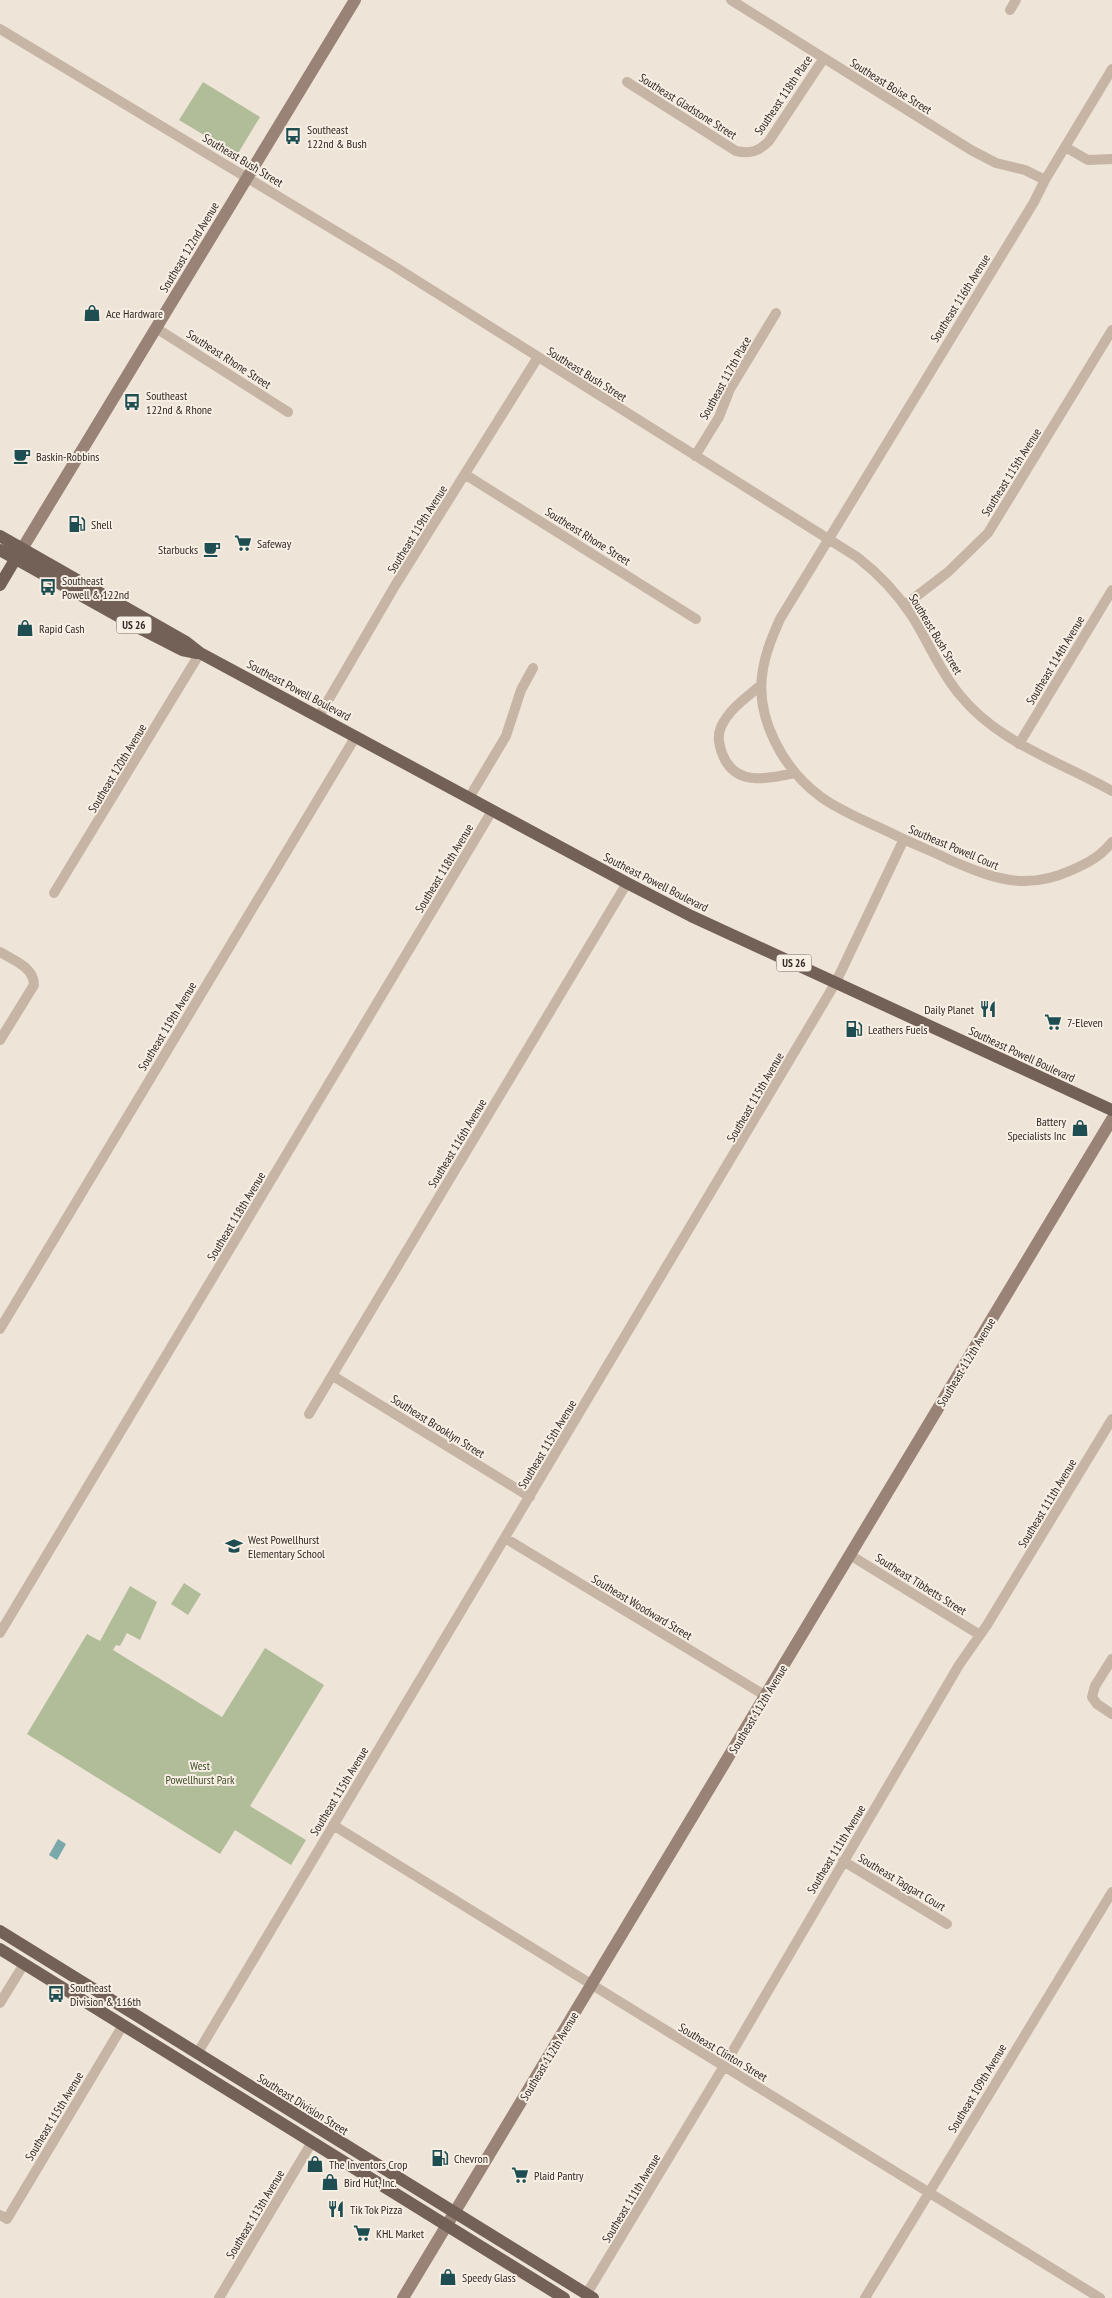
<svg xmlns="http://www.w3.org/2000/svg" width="1112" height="2298" viewBox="0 0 1112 2298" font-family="'PT Sans Narrow',sans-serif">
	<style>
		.green { fill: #b1bd99 }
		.water { fill: #79a9aa }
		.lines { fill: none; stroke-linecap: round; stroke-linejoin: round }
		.street { stroke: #c6b4a5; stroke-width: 10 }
		.secondary { stroke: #998377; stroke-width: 12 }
		.primary { stroke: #736158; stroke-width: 12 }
		.labels { text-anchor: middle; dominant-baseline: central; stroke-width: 4; stroke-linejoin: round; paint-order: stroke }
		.shield { fill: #f7eee4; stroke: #6d655f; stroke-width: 1 }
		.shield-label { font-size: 11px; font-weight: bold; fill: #322a26 }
		.street-label { font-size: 12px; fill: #322a26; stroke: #f7eee4 }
		.poi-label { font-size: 12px; fill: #322a26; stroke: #f7eee4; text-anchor: start }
		.park-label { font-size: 12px; fill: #424f2b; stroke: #f7eee4 }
	</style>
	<rect width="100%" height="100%" fill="#efe4d8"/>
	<path class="green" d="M203 82 260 117 237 155 179 120Z
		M184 1583 201 1594 188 1615 171 1604Z
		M130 1586 157 1602 140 1640 127 1633 120 1646 116 1645 113 1650 222 1717 265 1648 324 1685 250 1806 306 1840 291 1865 235 1830 220 1854 27 1734 87 1634 100 1641Z"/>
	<path class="water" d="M58 1839 66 1844 57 1860 49 1855Z"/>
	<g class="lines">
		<path class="street" d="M731 0 971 150 996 163 1025 170 1045 180
			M1010 10 1016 0
			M0 29 392 265 857 557C879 574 897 593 912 616 928 641 939 670 959 694 998 743 1059 761 1112 791
			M1112 69 1045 180 1034 202 780 619C773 635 766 651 763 669 754 717 783 769 821 797 843 813 871 823 895 835 913 844 932 851 950 860 994 879 1026 891 1072 870 1088 863 1101 856 1112 842
			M627 82 736 151C750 154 758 152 769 141L824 58
			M1065 147 1088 160 1112 159
			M156 328 288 412
			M695 456 719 417 730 389 776 313
			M466 475 696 619
			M905 605 948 572 988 533 1112 330
			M761 685C747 697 729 709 721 727 717 736 719 744 722 753 734 787 767 779 795 773
			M319 716 396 584 538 357
			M1019 744 1112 590
			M469 798 506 736 521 690 533 668
			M54 893 200 653
			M0 952C13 960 34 967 34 985L0 1040
			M0 1329 356 736
			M333 1376 530 1497
			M309 1414 627 883
			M505 1538 766 1696
			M850 1555 980 1635
			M0 1633 492 811
			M1112 1659 1095 1686 1092 1697 1097 1704 1112 1714
			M333 1825 1100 2298
			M843 1861 947 1924
			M0 2003 24 1964
			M197 2054 836 982 904 839
			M0 2215 7 2219 123 2025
			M586 2295 724 2066 959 1665 987 1625 1112 1419
			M219 2298 312 2142
			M865 2298 1112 1892"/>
		<path class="secondary" d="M22 549 355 0
			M403 2298 1112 1119"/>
		<path class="primary" d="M0 536 186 642 200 653 627 883 691 916 1112 1110
			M0 550 143 630 182 650 197 653
			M0 585 19 553
			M0 1931 593 2298
			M0 1949 564 2298"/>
	</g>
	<defs>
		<g id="bus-bare" transform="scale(1.35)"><path d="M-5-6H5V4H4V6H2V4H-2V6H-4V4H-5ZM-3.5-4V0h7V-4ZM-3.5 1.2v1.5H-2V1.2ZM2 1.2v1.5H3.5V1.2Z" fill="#1e4e51" stroke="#f7eee4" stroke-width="2.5" paint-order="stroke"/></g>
		<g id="shop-bare" transform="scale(1.35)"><path d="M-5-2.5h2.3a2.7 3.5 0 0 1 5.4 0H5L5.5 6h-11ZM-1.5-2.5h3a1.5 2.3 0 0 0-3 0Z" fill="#1e4e51" stroke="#f7eee4" stroke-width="2.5" paint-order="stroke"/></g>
		<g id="cafe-bare" transform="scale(1.35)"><path d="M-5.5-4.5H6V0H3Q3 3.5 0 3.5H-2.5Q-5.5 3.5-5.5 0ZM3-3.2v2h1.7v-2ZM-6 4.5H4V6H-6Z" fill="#1e4e51" stroke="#f7eee4" stroke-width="2.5" paint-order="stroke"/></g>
		<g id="fuel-bare" transform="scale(1.35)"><path d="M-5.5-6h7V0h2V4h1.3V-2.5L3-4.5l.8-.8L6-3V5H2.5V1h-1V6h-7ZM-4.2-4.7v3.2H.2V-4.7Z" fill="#1e4e51" stroke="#f7eee4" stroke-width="2.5" paint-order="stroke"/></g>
		<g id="supermarket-bare" transform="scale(1.35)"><path d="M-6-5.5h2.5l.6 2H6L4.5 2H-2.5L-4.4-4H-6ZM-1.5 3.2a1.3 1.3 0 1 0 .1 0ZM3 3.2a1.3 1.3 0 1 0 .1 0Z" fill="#1e4e51" stroke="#f7eee4" stroke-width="2.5" paint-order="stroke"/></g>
		<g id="restaurant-bare" transform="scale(1.35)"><path d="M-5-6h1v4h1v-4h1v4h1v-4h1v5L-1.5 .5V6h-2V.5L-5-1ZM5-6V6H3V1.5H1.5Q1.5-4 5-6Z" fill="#1e4e51" stroke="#f7eee4" stroke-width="2.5" paint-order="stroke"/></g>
		<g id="school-bare" transform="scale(1.35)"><path d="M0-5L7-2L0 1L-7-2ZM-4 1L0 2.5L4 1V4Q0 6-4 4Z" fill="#1e4e51" stroke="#f7eee4" stroke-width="2.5" paint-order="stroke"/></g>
	</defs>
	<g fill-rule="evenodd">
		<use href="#bus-bare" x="293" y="136"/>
		<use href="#shop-bare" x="92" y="313"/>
		<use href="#bus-bare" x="132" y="402"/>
		<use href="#cafe-bare" x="22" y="456"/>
		<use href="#fuel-bare" x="77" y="524"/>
		<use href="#supermarket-bare" x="243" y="543"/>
		<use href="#cafe-bare" x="212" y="549"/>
		<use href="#bus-bare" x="48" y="587"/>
		<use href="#shop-bare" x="25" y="628"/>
		<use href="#restaurant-bare" x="988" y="1009"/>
		<use href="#supermarket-bare" x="1053" y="1022"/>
		<use href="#fuel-bare" x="854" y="1029"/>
		<use href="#shop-bare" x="1080" y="1128"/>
		<use href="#school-bare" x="234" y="1546"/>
		<use href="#bus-bare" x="56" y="1994"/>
		<use href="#fuel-bare" x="440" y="2158"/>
		<use href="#shop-bare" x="315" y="2164"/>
		<use href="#supermarket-bare" x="520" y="2175"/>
		<use href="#shop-bare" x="330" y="2182"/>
		<use href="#restaurant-bare" x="336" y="2209"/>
		<use href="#supermarket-bare" x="362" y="2233"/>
		<use href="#shop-bare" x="448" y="2277"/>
	</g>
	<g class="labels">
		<g class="shield">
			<rect x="116.5" y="616.5" width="35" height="17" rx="4"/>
			<rect x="776.5" y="954.5" width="35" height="17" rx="4"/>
		</g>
		<g class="shield-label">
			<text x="134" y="625">US 26</text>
			<text x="794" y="963">US 26</text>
		</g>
		<g class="street-label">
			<text transform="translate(891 86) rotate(32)">Southeast Boise Street</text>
			<text transform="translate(783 95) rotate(-56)">Southeast 118th Place</text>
			<text transform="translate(688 106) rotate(32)">Southeast Gladstone Street</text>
			<text transform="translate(243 160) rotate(31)">Southeast Bush Street</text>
			<text transform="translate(189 247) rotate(-59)">Southeast 122nd Avenue</text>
			<text transform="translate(960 298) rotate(-58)">Southeast 116th Avenue</text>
			<text transform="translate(229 359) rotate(33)">Southeast Rhone Street</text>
			<text transform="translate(587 374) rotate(32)">Southeast Bush Street</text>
			<text transform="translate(725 378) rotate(-61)">Southeast 117th Place</text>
			<text transform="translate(1011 472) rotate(-58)">Southeast 115th Avenue</text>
			<text transform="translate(417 529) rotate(-58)">Southeast 119th Avenue</text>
			<text transform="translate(588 536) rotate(32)">Southeast Rhone Street</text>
			<text transform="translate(936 634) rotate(59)">Southeast Bush Street</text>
			<text transform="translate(1055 660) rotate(-59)">Southeast 114th Avenue</text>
			<text transform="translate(299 690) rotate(28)">Southeast Powell Boulevard</text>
			<text transform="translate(117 768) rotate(-59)">Southeast 120th Avenue</text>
			<text transform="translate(954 847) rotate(23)">Southeast Powell Court</text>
			<text transform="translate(444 868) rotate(-59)">Southeast 118th Avenue</text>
			<text transform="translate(656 882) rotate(27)">Southeast Powell Boulevard</text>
			<text transform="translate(167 1026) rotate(-59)">Southeast 119th Avenue</text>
			<text transform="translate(1022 1054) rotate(25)">Southeast Powell Boulevard</text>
			<text transform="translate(755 1097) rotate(-60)">Southeast 115th Avenue</text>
			<text transform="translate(457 1143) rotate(-59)">Southeast 116th Avenue</text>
			<text transform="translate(236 1216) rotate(-59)">Southeast 118th Avenue</text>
			<text transform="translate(966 1362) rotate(-59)">Southeast 112th Avenue</text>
			<text transform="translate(438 1426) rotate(32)">Southeast Brooklyn Street</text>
			<text transform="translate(547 1444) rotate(-59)">Southeast 115th Avenue</text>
			<text transform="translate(1047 1503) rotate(-59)">Southeast 111th Avenue</text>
			<text transform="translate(921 1584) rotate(32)">Southeast Tibbetts Street</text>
			<text transform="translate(642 1607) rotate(31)">Southeast Woodward Street</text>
			<text transform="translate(758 1709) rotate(-59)">Southeast 112th Avenue</text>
			<text transform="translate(339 1791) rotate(-59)">Southeast 115th Avenue</text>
			<text transform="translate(836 1849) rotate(-59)">Southeast 111th Avenue</text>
			<text transform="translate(902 1882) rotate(31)">Southeast Taggart Court</text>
			<text transform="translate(723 2052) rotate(31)">Southeast Clinton Street</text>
			<text transform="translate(549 2056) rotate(-59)">Southeast 112th Avenue</text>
			<text transform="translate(977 2088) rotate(-59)">Southeast 109th Avenue</text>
			<text transform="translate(303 2104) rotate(32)">Southeast Division Street</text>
			<text transform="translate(54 2116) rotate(-59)">Southeast 115th Avenue</text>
			<text transform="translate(631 2198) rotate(-59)">Southeast 111th Avenue</text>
			<text transform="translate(255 2214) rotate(-59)">Southeast 113th Avenue</text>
		</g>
		<g class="poi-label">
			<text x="307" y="129">Southeast<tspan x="307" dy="14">122nd &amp; Bush</tspan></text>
			<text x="106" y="313">Ace Hardware</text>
			<text x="146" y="395">Southeast<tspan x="146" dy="14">122nd &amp; Rhone</tspan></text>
			<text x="36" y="456">Baskin-Robbins</text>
			<text x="91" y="524">Shell</text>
			<text x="257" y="543">Safeway</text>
			<text x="198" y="549" text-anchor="end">Starbucks</text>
			<text x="62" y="580">Southeast<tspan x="62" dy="14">Powell &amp; 122nd</tspan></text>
			<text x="39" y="628">Rapid Cash</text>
			<text x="974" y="1009" text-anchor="end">Daily Planet</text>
			<text x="1067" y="1022">7-Eleven</text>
			<text x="868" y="1029">Leathers Fuels</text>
			<text x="1066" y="1121" text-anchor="end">Battery<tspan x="1066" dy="14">Specialists Inc</tspan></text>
			<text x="248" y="1539">West Powellhurst<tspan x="248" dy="14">Elementary School</tspan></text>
			<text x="70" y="1987">Southeast<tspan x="70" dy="14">Division &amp; 116th</tspan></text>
			<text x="454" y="2158">Chevron</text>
			<text x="329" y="2164">The Inventors Crop</text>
			<text x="534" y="2175">Plaid Pantry</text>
			<text x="344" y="2182">Bird Hut, Inc.</text>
			<text x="350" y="2209">Tik Tok Pizza</text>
			<text x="376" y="2233">KHL Market</text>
			<text x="462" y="2277">Speedy Glass</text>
		</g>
		<g class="park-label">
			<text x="200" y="1765">West<tspan x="200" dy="14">Powellhurst Park</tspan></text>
		</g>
	</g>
</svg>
